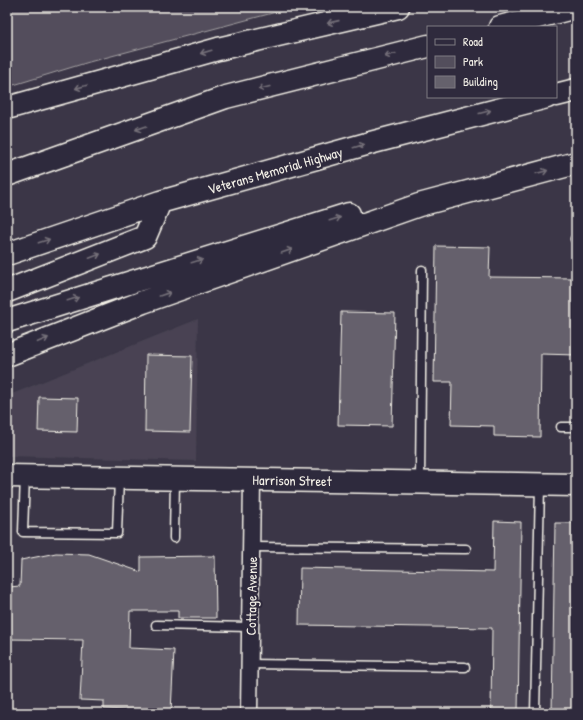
<svg xmlns="http://www.w3.org/2000/svg" width="583" height="720" viewBox="0 0 583 720" font-family="'Patrick Hand',sans-serif">
	<style>
		.built { fill: #484352 }
		.green { fill: #534e5c; stroke: #a4a0a2 }
		.building { fill: #65616c; stroke: #f4f1e8 }
		.lines { fill: none; stroke-linecap: round; stroke-linejoin: round }
		.lane-casing { stroke: #f4f1e8; stroke-width: 11 }
		.street-casing { stroke: #f4f1e8; stroke-width: 19 }
		.secondary-casing { stroke: #f4f1e8; stroke-width: 25 }
		.highway-casing { stroke: #f4f1e8; stroke-width: 25 }
		.lane { stroke: #2f2a3d; stroke-width: 8 }
		.street { stroke: #2f2a3d; stroke-width: 16 }
		.secondary { stroke: #2f2a3d; stroke-width: 22 }
		.highway { stroke: #2f2a3d; stroke-width: 22 }
		.oneway { stroke: #747079 }
		.labels { text-anchor: middle; dominant-baseline: central; stroke-width: 4; stroke-linejoin: round; paint-order: stroke }
		.street-label { font-size: 14px; fill: #f4f1e8; stroke: #2f2a3d }
	</style>
	<rect width="100%" height="100%" fill="#3b3647"/>
	<filter id="ink" filterUnits="userSpaceOnUse"><feTurbulence type="fractalNoise" baseFrequency=".025" numOctaves="2"/><feDisplacementMap in="SourceGraphic" scale="8" xChannelSelector="R" yChannelSelector="G"/><feConvolveMatrix kernelMatrix="1 2 1 2 8 2 1 2 1" color-interpolation-filters="sRGB"/></filter>
	<g filter="url(#ink)">
		<path class="built" d="M198 319 196 461 7 456V396Z"/>
		<path class="green" d="M7 7H295L89 62 7 87Z"/>
		<path class="building" d="M436 246 490 247 489 277 576 278V355L541 354 540 437 494 436V426L451 425 452 382H434Z
			M341 312 395 313 392 426 338 425Z
			M146 355 192 356 190 432 145 431Z
			M39 397 78 398 77 432 38 431Z
			M494 521 521 522 518 713H491L492 628 299 625 300 568 493 572Z
			M555 523H576V713H552Z
			M56 553 89 554 141 572V557L215 556 216 618H178V611H130L129 648 174 650 171 712 104 709V701L80 700 83 640 8 639 9 587 20 586 21 560Z"/>
		<g class="lines">
			<g class="lane-casing">
				<path id="lane" d="M575 239H576
					M561 427H576
					M25 476 23 532 117 533 119 478
					M420 481 422 270
					M174 538 175 479
					M251 547 466 549
					M156 625 250 627
					M250 664 465 667
					M535 713 540 486"/>
			</g>
			<g class="street-casing">
				<path id="street" d="M249 713 252 480"/>
			</g>
			<g class="secondary-casing">
				<path id="secondary" d="M7 476 576 485"/>
			</g>
			<g class="highway-casing">
				<path id="highway" d="M500 27 576 7
					M556 95 576 90
					M7 108 218 49 398 7
					M7 175 226 97 428 46
					M7 254 160 202 370 143 547 97
					M7 291 145 237 160 202
					M7 321 349 214
					M7 355 143 302 419 205 576 163"/>
			</g>
			<use href="#lane" class="lane"/>
			<use href="#street" class="street"/>
			<use href="#secondary" class="secondary"/>
			<use href="#highway" class="highway"/>
		</g>
		<defs><path id="oneway-shaft" d="M-6 0H5M1.5-3L5.5 0L1.5 3" fill="none" stroke-width="1.6" stroke-linecap="round" stroke-linejoin="round"/></defs>
		<g class="oneway">
			<use href="#oneway-shaft" transform="translate(333 22) rotate(167)"/>
			<use href="#oneway-shaft" transform="translate(206 52) rotate(164)"/>
			<use href="#oneway-shaft" transform="translate(390 55) rotate(166)"/>
			<use href="#oneway-shaft" transform="translate(81 87) rotate(164)"/>
			<use href="#oneway-shaft" transform="translate(264 88) rotate(166)"/>
			<use href="#oneway-shaft" transform="translate(485 112) rotate(-15)"/>
			<use href="#oneway-shaft" transform="translate(141 128) rotate(161)"/>
			<use href="#oneway-shaft" transform="translate(359 146) rotate(-16)"/>
			<use href="#oneway-shaft" transform="translate(542 172) rotate(-15)"/>
			<use href="#oneway-shaft" transform="translate(335 219) rotate(-17)"/>
			<use href="#oneway-shaft" transform="translate(44 241) rotate(-18)"/>
			<use href="#oneway-shaft" transform="translate(287 251) rotate(-19)"/>
			<use href="#oneway-shaft" transform="translate(95 256) rotate(-21)"/>
			<use href="#oneway-shaft" transform="translate(197 261) rotate(-17)"/>
			<use href="#oneway-shaft" transform="translate(165 294) rotate(-19)"/>
			<use href="#oneway-shaft" transform="translate(73 299) rotate(-17)"/>
			<use href="#oneway-shaft" transform="translate(43 340) rotate(-23)"/>
		</g>
	</g>
	<g class="labels">
		<g class="street-label">
			<text transform="translate(275 170) rotate(-16)">Veterans Memorial Highway</text>
			<text transform="translate(292 480) rotate(1)">Harrison Street</text>
			<text transform="translate(251 596) rotate(-89)">Cottage Avenue</text>
		</g>
	</g>
	<rect width="583" height="720" fill="none" stroke="#2f2a3d" stroke-width="24"/>
	<rect x="12" y="12" width="559" height="696" fill="none" stroke="#f4f1e8" stroke-width="1.5" filter="url(#ink)"/>
	<rect x="427" y="26" width="130" height="72" fill="#2f2a3d" stroke="#7e7a81"/>
	<rect x="435" y="39" width="20" height="6" fill="#2f2a3d" stroke="#7e7a81"/>
	<text x="463" y="46" font-size="12" fill="#f4f1e8">Road</text>
	<rect x="435" y="56" width="20" height="12" fill="#534e5c" stroke="#7e7a81"/>
	<text x="463" y="66" font-size="12" fill="#f4f1e8">Park</text>
	<rect x="435" y="76" width="20" height="12" fill="#65616c" stroke="#7e7a81"/>
	<text x="463" y="86" font-size="12" fill="#f4f1e8">Building</text>
</svg>
